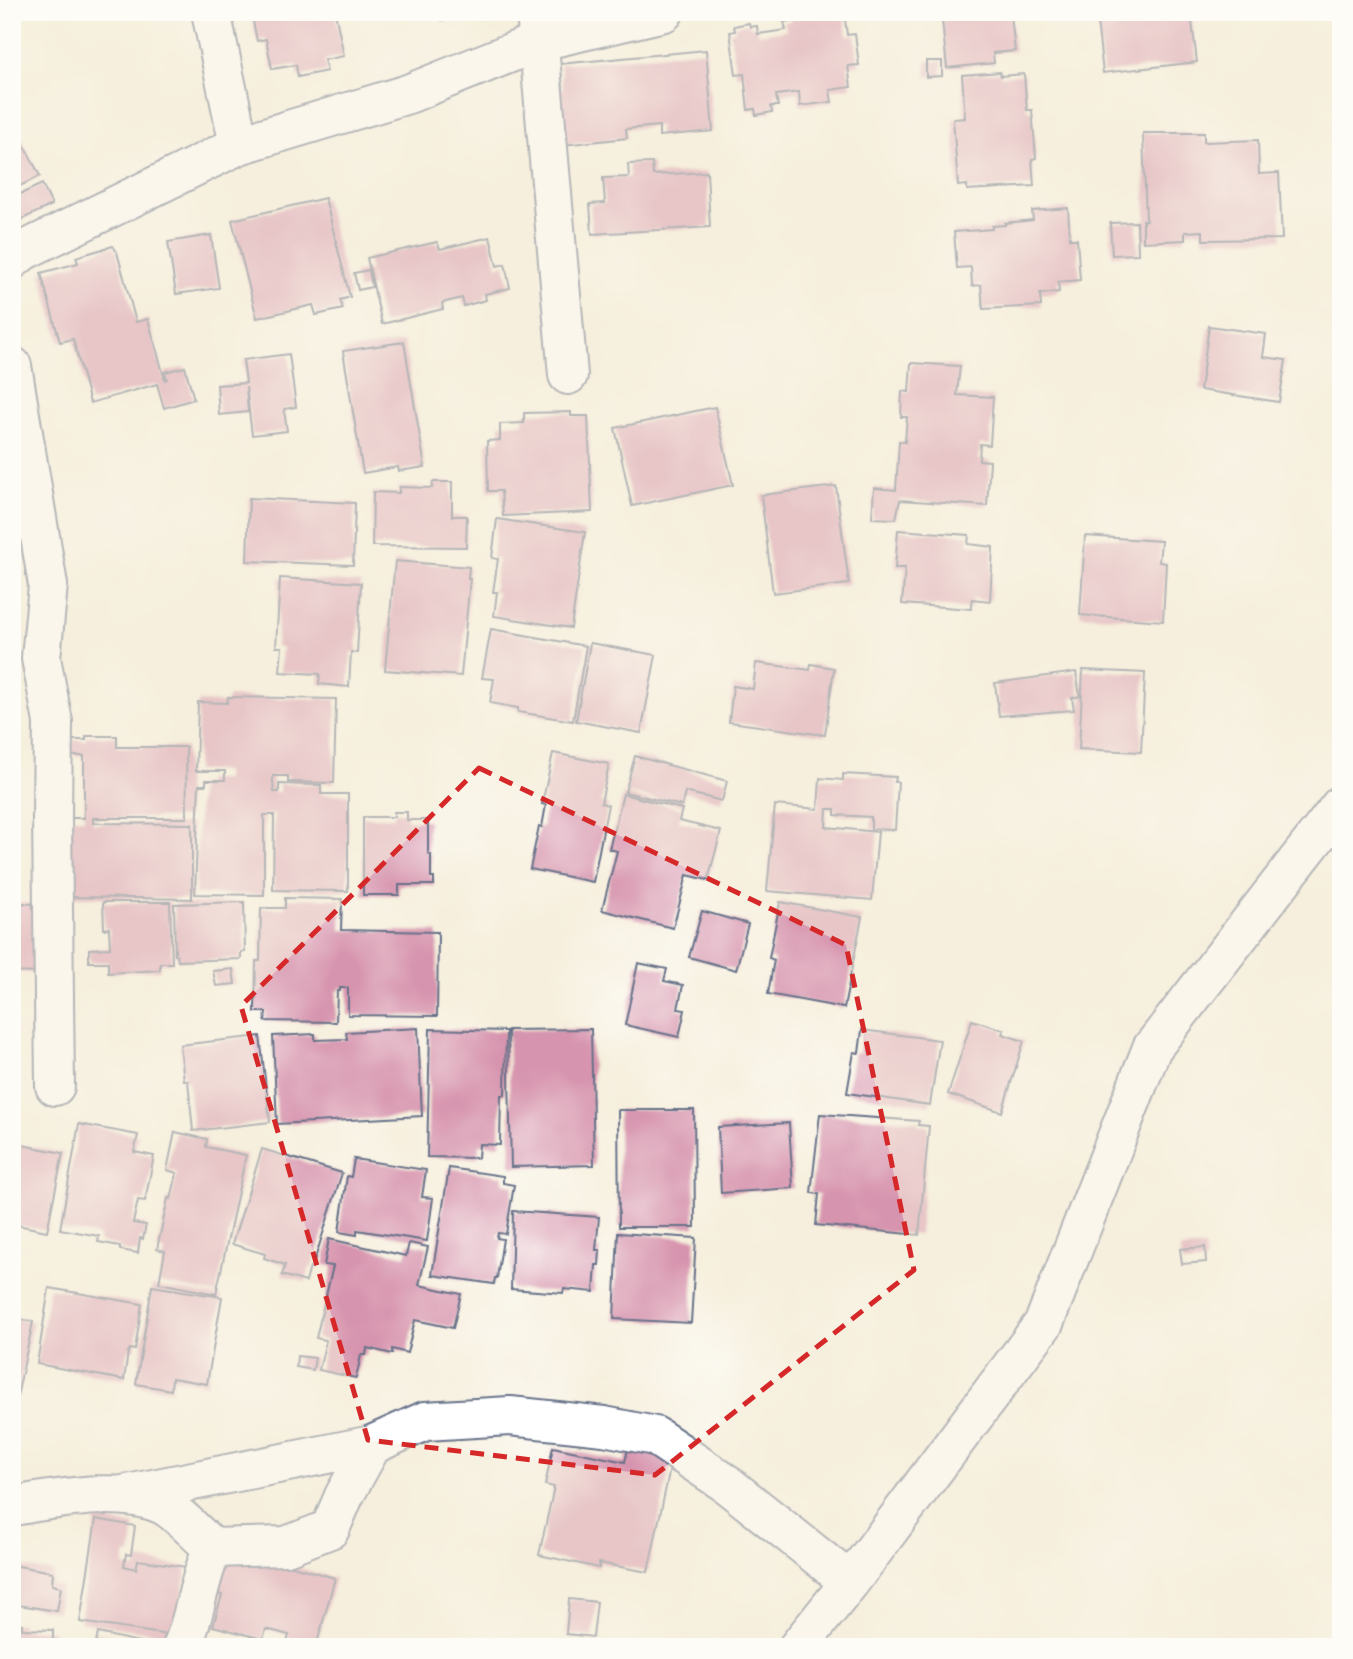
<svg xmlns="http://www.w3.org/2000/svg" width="1353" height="1659" viewBox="0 0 1353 1659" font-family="'Playpen Sans',sans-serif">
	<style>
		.building { fill: #d794ae }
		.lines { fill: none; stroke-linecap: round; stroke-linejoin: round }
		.minor-casing { stroke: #68728a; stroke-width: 42 }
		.minor { stroke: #fff; stroke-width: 38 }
		.marked { fill: none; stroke: #d62828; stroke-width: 5; stroke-dasharray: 14 9; stroke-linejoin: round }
	</style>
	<rect width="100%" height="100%" fill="#fdfcf7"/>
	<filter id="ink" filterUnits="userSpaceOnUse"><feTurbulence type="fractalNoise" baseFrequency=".0143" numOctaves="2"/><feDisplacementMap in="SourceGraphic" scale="14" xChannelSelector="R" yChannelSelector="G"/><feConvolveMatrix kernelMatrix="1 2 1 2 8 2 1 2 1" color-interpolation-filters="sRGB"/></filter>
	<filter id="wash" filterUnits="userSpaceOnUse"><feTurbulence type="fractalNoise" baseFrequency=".00686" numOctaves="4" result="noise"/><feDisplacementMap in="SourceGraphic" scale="28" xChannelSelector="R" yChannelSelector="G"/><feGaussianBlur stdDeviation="1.57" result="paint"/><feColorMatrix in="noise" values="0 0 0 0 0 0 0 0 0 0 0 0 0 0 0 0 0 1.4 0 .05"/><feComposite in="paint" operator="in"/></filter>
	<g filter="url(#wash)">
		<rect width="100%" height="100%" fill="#f6efdd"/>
		<g id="blocks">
			<path class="building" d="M251 12H335L344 56 324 60 327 71 298 77 296 65 272 69 266 39 257 41Z
				M441 12H476V14L442 20Z
				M832 12H844L847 35 855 34 859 65 848 66 851 87 830 90 832 102 800 106 799 92 776 95 778 106H771L772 112 756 115 755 109 748 110 744 74 736 75 730 32 735 31 734 26 749 23 750 27 757 26 758 34 786 30 784 22 790 21 789 18Z
				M945 12H1021L1011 15 1015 51 993 53 994 63 947 68 942 20H945Z
				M1096 12 1191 14 1197 62 1103 73Z
				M706 50 713 131 659 136V126L626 129 627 138 563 145 557 89H563L560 64Z
				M926 61H942V76L926 77Z
				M1000 72 1001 76 1024 74 1027 110H1032L1036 158 1032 159 1034 186 967 190V185L958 186 953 119 965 118 962 75Z
				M12 121 40 176 12 190Z
				M1143 133H1204V142L1258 140 1259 174 1279 173 1282 239 1203 240V231L1185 232V240L1143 242V220H1146Z
				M652 163 653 175 707 172 710 227 592 234 590 204 605 203 603 178 629 177 628 164Z
				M42 184 52 205 12 224V198Z
				M325 198 350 297 340 300 343 309 316 315 313 305 257 318 232 220Z
				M1068 208 1070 239H1077L1080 280 1058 282 1059 292 1040 294 1041 306 983 309 981 285 972 286 971 267 957 268 954 232 992 229V226L1005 225V223L1033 220 1032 211Z
				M1137 222 1138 254 1112 255 1110 223Z
				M211 235 219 288 176 294 168 242Z
				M490 237 497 266 505 264 510 288 485 294 486 300 464 306 462 298 442 303 443 309 382 324 367 258 437 242 440 249Z
				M113 246 117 252 136 322 148 319 165 380 167 379 165 372 185 367 194 399 164 408 157 384 90 403 73 339 60 342 41 273 78 263 76 257Z
				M369 270 372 287 358 290 354 273Z
				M1209 326 1266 334 1263 357 1286 360 1279 402 1200 390Z
				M404 342 425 467 399 471 398 467 363 473 343 351Z
				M289 354 296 407 284 409 287 431 252 435 246 387 248 412 219 415 217 385 246 383 243 360Z
				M911 363 960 366 957 395 993 397 990 445 980 444 979 460 990 461 987 506 900 500 896 519 872 518 874 488 896 490 899 441 905 442 907 417H901L902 391 909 392Z
				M715 407 733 485 632 506 615 428Z
				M571 412V416H588L592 512 503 516 501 491H488L487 441 500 440V424L524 423V413Z
				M433 482H452V516H467L466 547 372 546 373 492 399 493V487L432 488Z
				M836 486 849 584 773 593 761 495Z
				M249 498 355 503 353 565 247 561Z
				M497 519 585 532 571 628 494 616 497 592H493L498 559 492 558Z
				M898 530 969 535 968 544 993 547 990 601 972 599 971 609 902 604 905 568H895Z
				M1085 536 1161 541 1159 562 1166 563 1163 621 1080 615Z
				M395 561 469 567 468 579H470L461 676 385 670Z
				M280 578 361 583 357 653 351 652 349 687 319 684 320 674 280 672 282 647H276Z
				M491 629 586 646 573 721 518 712V708L490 703 494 679 482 678Z
				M590 643 656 655 641 733 576 721Z
				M756 663 810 670 811 664 834 668 825 735 729 722 733 686 753 689Z
				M1083 670 1145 673 1141 752 1079 749Z
				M1076 672 1080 696 1072 698 1074 710 999 716 995 683Z
				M228 697 336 699 334 783 288 782V776H273V781L274 792H279V784L321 785V794H348V891L273 890 274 815H264V895L195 894 199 785H206V780H225V771H196L198 702 227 703Z
				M86 736H117V747H186L187 818H93V823L192 824V899L70 897 63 818H84V756H72V740H86Z
				M553 753 609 764 601 803 608 805 593 882 530 869 539 826 542 827 546 805 542 804Z
				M635 756 727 781 722 801 685 792 682 806 625 792Z
				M843 774 896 777 895 782H898L895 830 871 829V817L835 815V809H827L826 827 878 832 872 900 767 891 775 805 818 809 820 778 843 780Z
				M623 794 682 809 679 821 721 831 708 880 687 875 673 928 602 910 617 851 609 849Z
				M394 812H407V820H428V854H431V878H434V885H399V895H363V817H394Z
				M285 898 342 899 341 930 438 932 437 1016 348 1015V988H340V991H337L336 1022 265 1021 266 1012H255L256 961H260L261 908H285Z
				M12 902 43 905 37 973 12 972Z
				M103 902H170L172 963H160V970L108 973V962H89V949L110 948 109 928 104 929Z
				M244 902 245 952H241V959L178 961 177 955H175L174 904Z
				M780 902 862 917 844 1008 768 994 774 960 769 958Z
				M702 911 748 924 736 970 689 957Z
				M638 963 667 969 664 981 683 985 678 1009 685 1010 679 1037 625 1025Z
				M233 969 235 984 216 986 213 971Z
				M972 1020 1004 1030 1002 1034 1024 1041 1002 1112 948 1094Z
				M418 1028 422 1116 277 1124 273 1036 315 1034V1040L347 1039 346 1032Z
				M430 1029 506 1031 505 1095H501L500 1145 479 1144 478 1158 427 1157Z
				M591 1029 594 1165 511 1167 508 1030Z
				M862 1030 940 1040 930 1105 847 1093 854 1052 859 1053Z
				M260 1036 270 1122 193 1131 188 1081H184L180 1045Z
				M618 1110H694L695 1227H619Z
				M820 1114 919 1121 918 1125 929 1126 919 1235 816 1225 819 1194 811 1193Z
				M789 1123 793 1188 721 1193 718 1127Z
				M79 1124 138 1135 134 1152 154 1156 145 1201 138 1200 133 1223 146 1225 143 1239 140 1238 138 1253 120 1250V1246L98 1242 99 1236 60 1229Z
				M175 1132 207 1139 206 1147 246 1155 216 1294 159 1283 165 1251 157 1249 168 1198 171 1199 177 1173 167 1170Z
				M12 1143 63 1153 47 1231 12 1224Z
				M262 1149 342 1173 312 1268 310 1267 306 1282 282 1275 285 1265 264 1258 265 1254 232 1244Z
				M354 1159 426 1170 422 1197 433 1198 427 1241 357 1230V1235L339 1232 347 1176 351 1177Z
				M449 1168 503 1176V1183L514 1185 506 1234 498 1233 497 1238 503 1239 497 1278H495L494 1284 432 1275Z
				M513 1211 599 1217 596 1250H600L599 1265H596L594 1292 564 1289 563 1293 511 1289Z
				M618 1233 696 1238 691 1323 614 1319Z
				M329 1239 406 1256 409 1243 428 1247 419 1285 461 1294 453 1328 415 1320 407 1353 392 1349V1354L367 1348 366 1355H361L356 1378 319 1370 326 1340 316 1338 333 1266 324 1265Z
				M1205 1247 1206 1262 1182 1264 1180 1249Z
				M152 1286 222 1297 207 1384 172 1378 171 1390 136 1384Z
				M49 1288 142 1304 135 1350 130 1349 128 1352 124 1380 37 1364Z
				M12 1317 33 1322 13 1415H12Z
				M297 1356 315 1358 313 1370 296 1367Z
				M553 1447 625 1462 628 1449 672 1459 648 1572 599 1563V1568L539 1555 554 1487 545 1485Z
				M96 1519 135 1526 131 1555 126 1554 124 1566 136 1569 138 1560 187 1567 176 1636 80 1622Z
				M228 1548 335 1578 316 1647H286L289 1635 266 1629 263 1639 213 1626 222 1595 213 1592Z
				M12 1565 53 1572 52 1585 61 1587 57 1611 12 1604Z
				M569 1599 597 1602 593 1637 566 1634Z
				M12 1624H22V1629L53 1630V1647H12Z
				M98 1633 157 1646V1647H95Z"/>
		</g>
	</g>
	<g filter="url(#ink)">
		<use href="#blocks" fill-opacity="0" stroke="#68728a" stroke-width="2"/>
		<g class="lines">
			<g class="minor-casing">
				<path id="minor" d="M211 12 239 145
					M536 12 568 375
					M12 260 23 251 239 145 408 94 540 41 664 12
					M12 366 48 585 41 658 53 722 52 818 55 1086
					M123 1495 372 1445
					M12 1506C57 1499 121 1486 163 1505 177 1512 200 1537 213 1548
					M182 1647C196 1615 198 1579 213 1548L286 1546 330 1529 344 1496 372 1445 425 1421 510 1416 604 1426 655 1436 724 1482 850 1582
					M798 1647 850 1582 1044 1323 1152 1048 1341 805"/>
			</g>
			<use href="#minor" class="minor"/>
		</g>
	</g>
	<path d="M0 0H1353V1659H0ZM479 768 846 945 914 1270 655 1475 368 1440 241 1006Z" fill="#f6efdd" fill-opacity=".55" fill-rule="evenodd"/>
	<path class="marked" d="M479 768 846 945 914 1270 655 1475 368 1440 241 1006Z"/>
	<rect width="1353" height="1659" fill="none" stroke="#fdfcf7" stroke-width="42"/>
</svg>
